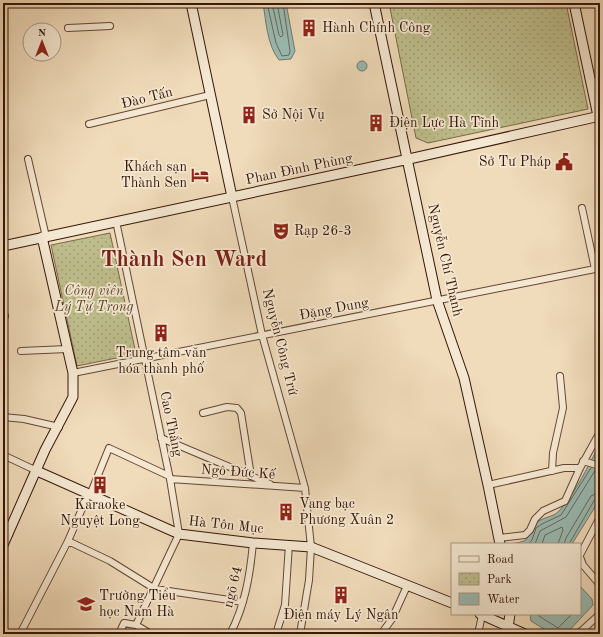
<svg xmlns="http://www.w3.org/2000/svg" width="603" height="637" viewBox="0 0 603 637" font-family="'Old Standard TT',serif">
	<style>
		.park { fill: url(#park-dots); stroke: #7a6a4a }
		.water { fill: #9abbb3; stroke: #72796e }
		.lines { fill: none; stroke-linecap: round; stroke-linejoin: round }
		.shore { stroke: #68685d; stroke-width: 1 }
		.street-casing { stroke: #644634; stroke-width: 8 }
		.secondary-casing { stroke: #361507; stroke-width: 11 }
		.street { stroke: #f5e8d2; stroke-width: 6 }
		.secondary { stroke: #f5e8d2; stroke-width: 9 }
		.labels { text-anchor: middle; dominant-baseline: central; stroke-width: 3.5; stroke-linejoin: round; paint-order: stroke }
		.poi-label { font-size: 14px; fill: #361507; stroke: #f5e8d2; text-anchor: start }
		.street-label { font-size: 14px; fill: #361507; stroke: #f5e8d2 }
		.park-label { font-size: 14px; font-style: italic; fill: #5f482f; stroke: #f5e8d2 }
		.town-label { font-size: 22px; font-weight: bold; fill: #7a1f14; stroke: #f5e8d2 }
	</style>
	<defs>
		<pattern id="park-dots" width="8" height="8" patternUnits="userSpaceOnUse"><rect width="8" height="8" fill="#bebe8c"/><path d="M2 2h.1M6 6h.1" fill="none" stroke="#a4a277" stroke-width="1.8" stroke-linecap="round"/></pattern>
	</defs>
	<rect width="100%" height="100%" fill="#f0dbba"/>
	<filter id="stains"><feTurbulence type="fractalNoise" baseFrequency=".005" numOctaves="4"/><feColorMatrix values="0 0 0 0 .2 0 0 0 0 .09 0 0 0 0 .02 0 0 0 .5 -.17"/></filter>
	<radialGradient id="worn" r=".72"><stop offset=".6" stop-color="#630" stop-opacity="0"/><stop offset="1" stop-color="#630" stop-opacity=".3"/></radialGradient>
	<path class="park" d="M389 3H566L588 109 428 143 416 138Z
		M110 233 136 354 77 366 51 245Z"/>
	<path class="water" d="M263 3H286L295 51 291 59 279 60C267 45 266 21 263 3Z
		M357 66a5 5 0 1 1 10 0a5 5 0 1 1-10 0Z
		M600 444V499L572 544H512C535 539 522 540 533 526 539 517 553 518 559 511 576 492 588 466 600 444Z
		M580 586 592 599 593 605 566 634H552L531 621 530 614H580Z"/>
	<g class="lines">
		<path class="shore" d="M267 3 276 43 282 56 289 55 290 51 283 3
			M272 3 279 35 281 37 283 35 277 3
			M528 544 532 540 536 528 542 524 561 515 591 468
			M535 544 540 531 566 517 596 469
			M542 544 545 535 562 527 563 530 558 544
			M564 544 566 538 591 496 600 492
			M569 544 595 499 600 497
			M538 614 539 616 558 628 572 614"/>
		<g class="street-casing">
			<path id="street" d="M68 28 110 26
				M89 124 210 95
				M28 159 46 237
				M232 197 262 335 305 488 311 547 309 580 300 634
				M582 208 595 269
				M116 221 170 479 179 534 136 625
				M3 316H5
				M21 351 67 349
				M73 373 600 268
				M203 413 227 407 237 408 241 413 251 476
				M3 417 24 419 59 427
				M161 438 270 484
				M3 455 37 471
				M583 461 600 466
				M552 471 553 453 563 408 560 376
				M170 479 305 488
				M488 485 564 468H580
				M90 495 109 448 169 476
				M499 538 525 535 530 530 535 519 543 511 565 501 580 468 600 432
				M68 541 110 561 155 589 243 602
				M580 555 600 517
				M580 557 583 565 600 585
				M20 634 68 541 88 495
				M119 634 124 623 136 625 151 634
				M230 634C245 606 250 575 253 543
				M276 634 285 605 289 544
				M381 634 392 619 407 586
				M478 634 482 615
				M578 634 600 614"/>
		</g>
		<g class="secondary-casing">
			<path id="secondary" d="M191 3 232 197
				M374 3 437 300 464 378 488 485 500 544
				M574 3 598 116
				M3 246 409 159 600 116
				M37 471 179 534 253 543 311 547 452 603
				M3 545 45 450 73 397V373L42 237
				M480 614 525 634
				M507 634 510 614"/>
		</g>
		<use href="#street" class="street"/>
		<use href="#secondary" class="secondary"/>
	</g>
	<defs>
		<g id="building-bare" transform="scale(1.38)"><path d="M-4-6H4V6H1V3H-1V6H-4ZM-2.5-4.3h1.7v1.8h-1.7ZM.8-4.3h1.7v1.8H.8ZM-2.5-1h1.7V.8h-1.7ZM.8-1h1.7V.8H.8Z" fill="#8f2418" stroke="#f5e8d2" stroke-width="2.5" paint-order="stroke"/></g>
		<g id="civic-bare" transform="scale(1.38)"><path d="M-.6-6.5H3V-4.5H.6V-3L4-1V1h2V6H-6V1h2V-1L-.6-3ZM-1.2 2.5V6h2.4V2.5Z" fill="#8f2418" stroke="#f5e8d2" stroke-width="2.5" paint-order="stroke"/></g>
		<g id="hotel-bare" transform="scale(1.38)"><path d="M-6-4.5h1.5V1H6V5H4.5V3h-9V5H-6ZM-4 0a1.8 1.8 0 1 1 3.6 0ZM.5 0V-2.5h3Q6-2.5 6 0Z" fill="#8f2418" stroke="#f5e8d2" stroke-width="2.5" paint-order="stroke"/></g>
		<g id="theatre-bare" transform="scale(1.38)"><path d="M-5-5.5Q0-4 5-5.5V0Q5 5 0 6Q-5 5-5 0ZM-3.3-2.5H-1v1.5H-3.3ZM1-2.5H3.3v1.5H1ZM-2.8 1Q0 5.5 2.8 1Z" fill="#8f2418" stroke="#f5e8d2" stroke-width="2.5" paint-order="stroke"/></g>
		<g id="school-bare" transform="scale(1.38)"><path d="M0-5L7-2L0 1L-7-2ZM-4 1L0 2.5L4 1V4Q0 6-4 4Z" fill="#8f2418" stroke="#f5e8d2" stroke-width="2.5" paint-order="stroke"/></g>
	</defs>
	<g fill-rule="evenodd">
		<use href="#building-bare" x="309" y="28"/>
		<use href="#building-bare" x="249" y="115"/>
		<use href="#building-bare" x="376" y="123"/>
		<use href="#civic-bare" x="564" y="162"/>
		<use href="#hotel-bare" x="200" y="175"/>
		<use href="#theatre-bare" x="281" y="231"/>
		<use href="#building-bare" x="161" y="333"/>
		<use href="#building-bare" x="100" y="485"/>
		<use href="#building-bare" x="286" y="512"/>
		<use href="#building-bare" x="341" y="595"/>
		<use href="#school-bare" x="86" y="604"/>
	</g>
	<g class="labels">
		<g class="poi-label">
			<text x="322" y="28">Hành Chính Công</text>
			<text x="262" y="115">Sở Nội Vụ</text>
			<text x="389" y="123">Điện Lực Hà Tĩnh</text>
			<text x="551" y="162" text-anchor="end">Sở Tư Pháp</text>
			<text x="187" y="167" text-anchor="end">Khách sạn<tspan x="187" dy="16">Thành Sen</tspan></text>
			<text x="294" y="231">Rạp 26-3</text>
			<text x="161" y="353" text-anchor="middle">Trung tâm văn<tspan x="161" dy="16">hóa thành phố</tspan></text>
			<text x="299" y="504">Vang bạc<tspan x="299" dy="16">Phương Xuân 2</tspan></text>
			<text x="100" y="505" text-anchor="middle">Karaoke<tspan x="100" dy="16">Nguyệt Long</tspan></text>
			<text x="99" y="596">Trường Tiểu<tspan x="99" dy="16">học Nam Hà</tspan></text>
			<text x="341" y="615" text-anchor="middle">Điện máy Lý Ngân</text>
		</g>
		<g class="street-label">
			<text transform="translate(147 98) rotate(-14)">Đào Tấn</text>
			<text transform="translate(299 169) rotate(-12)">Phan Đình Phùng</text>
			<text transform="translate(445 260) rotate(77)">Nguyễn Chí Thanh</text>
			<text transform="translate(334 309) rotate(-11)">Đặng Dung</text>
			<text transform="translate(280 342) rotate(76)">Nguyễn Công Trứ</text>
			<text transform="translate(171 424) rotate(78)">Cao Thắng</text>
			<text transform="translate(238 472) rotate(4)">Ngô Đức Kế</text>
			<text transform="translate(226 525) rotate(6)">Hà Tôn Mục</text>
			<text transform="translate(233 587) rotate(-76)">ngõ 64</text>
		</g>
		<g class="park-label">
			<text x="94" y="291">Công viên<tspan x="94" dy="16">Lý Tự Trọng</tspan></text>
		</g>
		<g class="town-label">
			<text x="184" y="260">Thành Sen Ward</text>
		</g>
	</g>
	<rect width="603" height="637" fill="none" stroke="#f0dbba" stroke-width="16"/>
	<rect x="4" y="4" width="595" height="629" fill="none" stroke="#361507" stroke-width="2"/>
	<rect x="8" y="8" width="587" height="621" fill="none" stroke="#361507"/>
	<rect x="451" y="543" width="130" height="72" fill="#f5e8d2" stroke="#a99481"/>
	<rect x="459" y="556" width="20" height="6" fill="#f5e8d2" stroke="#a99481"/>
	<text x="487" y="563" font-size="12" fill="#361507">Road</text>
	<rect x="459" y="573" width="20" height="12" fill="url(#park-dots)" stroke="#a99481"/>
	<text x="487" y="583" font-size="12" fill="#361507">Park</text>
	<rect x="459" y="593" width="20" height="12" fill="#9abbb3" stroke="#a99481"/>
	<text x="487" y="603" font-size="12" fill="#361507">Water</text>
	<g transform="translate(42 42)"><circle r="19" fill="#f5e8d2" stroke="#a99481"/>
	<path d="M0-3L7 15L0 10L-7 15Z" fill="#8f2418"/>
	<text y="-6" font-size="11" font-weight="bold" text-anchor="middle" fill="#361507">N</text>
	</g>
	<rect width="100%" height="100%" filter="url(#stains)"/>
	<rect width="100%" height="100%" fill="url(#worn)"/>
</svg>
